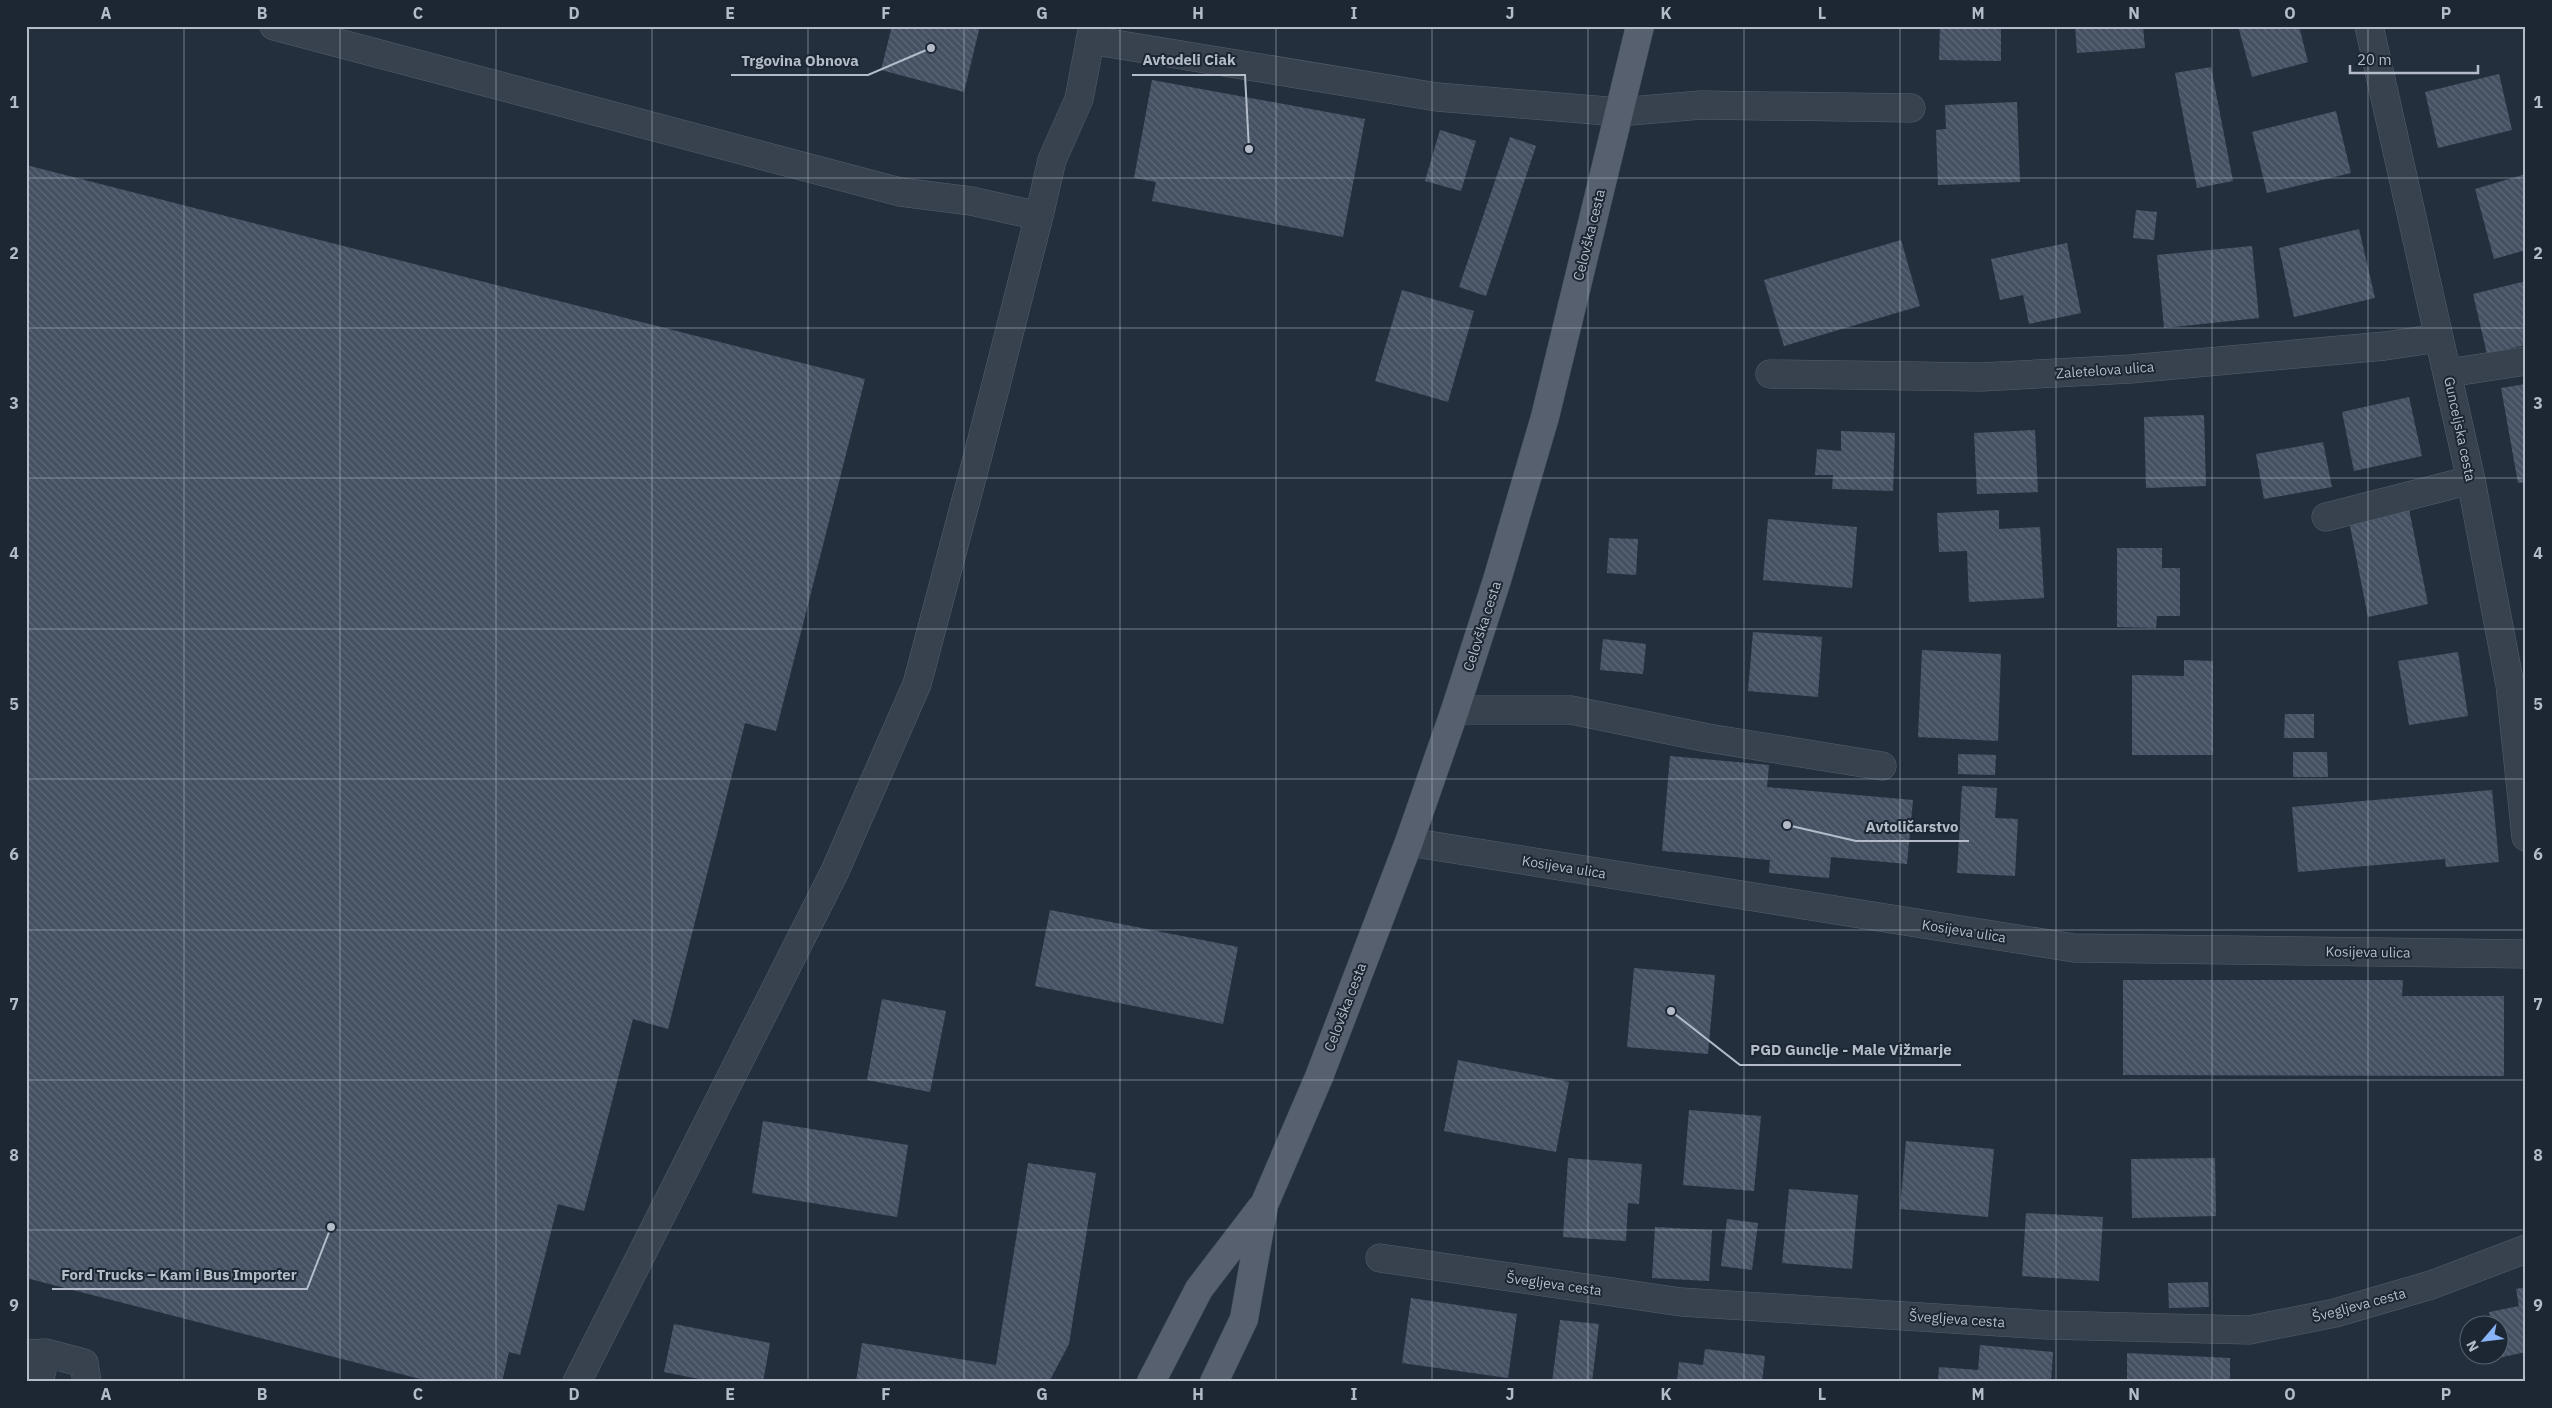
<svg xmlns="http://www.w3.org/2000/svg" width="2552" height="1408" viewBox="0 0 2552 1408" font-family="'IBM Plex Sans',sans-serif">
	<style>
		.building { fill: url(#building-back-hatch) }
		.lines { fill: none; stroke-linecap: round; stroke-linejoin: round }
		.minor-casing { stroke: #565f6c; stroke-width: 29 }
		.major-casing { stroke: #414a57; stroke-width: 29 }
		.minor { stroke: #38414e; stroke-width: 28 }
		.major { stroke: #56606e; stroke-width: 28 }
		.grid { fill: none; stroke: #b4bcc9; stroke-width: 1; stroke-opacity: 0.55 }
		.labels { text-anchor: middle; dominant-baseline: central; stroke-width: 4; stroke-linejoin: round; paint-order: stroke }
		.street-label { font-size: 14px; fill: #b4bcc9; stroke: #1d2633 }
		.leader { fill: none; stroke: #b4bcc9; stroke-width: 2 }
		.callout-dot { fill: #b4bcc9; stroke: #1d2633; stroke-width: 2 }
		.callout-label { font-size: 15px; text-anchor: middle; font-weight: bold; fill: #b4bcc9; stroke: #1d2633; stroke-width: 4; stroke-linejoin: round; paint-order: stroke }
		.neatline { fill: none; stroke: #b4bcc9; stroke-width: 2 }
		.grid-label { font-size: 16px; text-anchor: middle; font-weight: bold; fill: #b4bcc9 }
	</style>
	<defs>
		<pattern id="building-back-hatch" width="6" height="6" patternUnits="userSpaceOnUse" patternTransform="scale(1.25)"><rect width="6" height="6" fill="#455162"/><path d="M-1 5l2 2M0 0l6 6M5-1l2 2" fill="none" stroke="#5d6877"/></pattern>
	</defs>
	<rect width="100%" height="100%" fill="#242f3e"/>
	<path class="building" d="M892 26H980L964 92 881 70Z
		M1940 26H2001V61L1939 60Z
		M2075 26H2143L2145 48 2077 53Z
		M2238 26H2299L2308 62 2252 77Z
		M2211 67 2233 181 2197 188 2175 73Z
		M2499 74 2512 130 2438 148 2425 92Z
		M1152 80 1365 119 1343 237 1152 201 1156 182 1134 178Z
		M2017 102 2020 182 1938 185 1936 130 1946 129 1945 105Z
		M2336 111 2351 173 2267 193 2252 132Z
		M1440 130 1476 141 1461 191 1425 181Z
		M1510 137 1536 146 1486 296 1459 287Z
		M26 165 865 379 776 731 745 723 668 1029 633 1019 584 1211 558 1204 520 1355 509 1352 502 1382H432L26 1278Z
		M2526 174V250L2494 259 2475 189Z
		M2136 210 2157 212 2154 240 2133 238Z
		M2359 229 2375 298 2294 317 2279 248Z
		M1901 240 1920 306 1784 346 1764 280Z
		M2067 243 2081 313 2029 324 2023 295 2000 300 1991 259Z
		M2252 246 2259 318 2164 328 2157 255Z
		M2526 281V345L2487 354 2473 294Z
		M1402 290 1474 311 1448 402 1375 381Z
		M2526 384V482L2518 483 2501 388Z
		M2409 397 2422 456 2354 471 2342 412Z
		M2204 415 2206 486 2146 488 2144 417Z
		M2035 430 2038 492 1977 494 1974 433Z
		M1841 431 1895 433 1893 491 1832 489 1833 475H1815L1817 449 1841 451Z
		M2323 442 2332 487 2264 499 2256 454Z
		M2409 509 2428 604 2368 617 2349 521Z
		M1999 510V529L2040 527 2044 598 1969 602 1967 551 1939 552 1937 513Z
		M1768 519 1857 527 1852 588 1763 580Z
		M1609 538 1638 539 1636 575 1607 573Z
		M2117 548H2162V568H2180V616H2157L2156 628 2117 627Z
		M1753 632 1822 637 1818 697 1748 691Z
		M1603 639 1646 644 1643 674 1600 670Z
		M1922 650 2001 654 1998 741 1918 737Z
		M2458 652 2468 716 2409 725 2398 661Z
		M2184 660 2213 661V755H2132V675L2184 676Z
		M2285 714H2314V738H2284Z
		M2293 752H2327L2328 777H2293Z
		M1958 754 1996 755 1995 775 1958 774Z
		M1670 756 1769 765 1767 787 1913 800 1907 864 1831 857 1829 878 1769 873 1770 860 1662 851Z
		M1962 786 1997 788 1995 818 2018 819 2015 876 1957 873Z
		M2492 790 2499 862 2446 867 2445 859 2298 872 2292 807Z
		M1050 910 1238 947 1223 1024 1035 986Z
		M1634 968 1715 975 1708 1054 1627 1047Z
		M2123 980H2403L2402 996H2504V1076L2123 1075Z
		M882 999 946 1011 930 1092 867 1080Z
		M1458 1060 1569 1082 1556 1152 1444 1131Z
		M1689 1110 1761 1116 1754 1191 1683 1185Z
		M763 1121 908 1145 897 1217 752 1193Z
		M1906 1141 1994 1149 1988 1217 1900 1209Z
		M1568 1158 1642 1164 1639 1204 1628 1203 1626 1241 1563 1237Z
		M2215 1158 2216 1216 2132 1218 2131 1159Z
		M1028 1163 1096 1173 1069 1344 1049 1382H856L862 1343 996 1365Z
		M1789 1189 1858 1195 1852 1269 1782 1263Z
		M2026 1213 2103 1217 2099 1281 2022 1276Z
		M1727 1219 1758 1223 1752 1270 1721 1266Z
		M1655 1227 1712 1230 1709 1281 1652 1278Z
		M2208 1282 2209 1307 2169 1308 2168 1283Z
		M2526 1287V1352L2498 1358 2500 1326H2492L2489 1312 2519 1306 2516 1289Z
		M1411 1298 1517 1314 1508 1378 1402 1363Z
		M1560 1320 1599 1324 1592 1382H1552Z
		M674 1324 770 1343 763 1382H714L664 1372Z
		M1980 1345 2053 1352 2051 1382H1938L1939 1367 1978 1370Z
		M1705 1349 1765 1356 1762 1382H1677L1679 1362 1703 1365Z
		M2127 1353 2230 1358V1382H2127Z"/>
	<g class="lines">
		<g class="minor-casing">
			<path id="minor" d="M274 26 900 192 971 201 1039 216 1052 160 1079 99 1093 26
				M2369 26 2471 480 2510 685 2526 837
				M1090 40 1437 97 1619 112 1701 105 1911 108
				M2448 373 2526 361
				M1770 374 1981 377 2130 369 2385 346 2439 338
				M2326 517 2471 480
				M1455 710H1571L1708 738 1882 766
				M1409 842 2074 948 2526 954
				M1380 1258 1681 1302 2048 1325 2249 1330 2335 1313 2431 1285 2526 1249
				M26 1354 46 1353 84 1363 87 1382
				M39 1382 46 1353
				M577 1382 835 871 917 684 978 455 1039 216"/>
		</g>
		<g class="major-casing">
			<path id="major" d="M1151 1382 1199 1289 1261 1208
				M1214 1382 1244 1319 1264 1205 1319 1077 1409 842 1455 710 1497 580 1545 417 1640 26"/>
		</g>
		<use href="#minor" class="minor"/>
		<use href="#major" class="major"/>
	</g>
	<path class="grid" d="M184 26V1382M340 26V1382M496 26V1382M652 26V1382M808 26V1382M964 26V1382M1120 26V1382M1276 26V1382M1432 26V1382M1588 26V1382M1744 26V1382M1900 26V1382M2056 26V1382M2212 26V1382M2368 26V1382M26 178H2526M26 328H2526M26 478H2526M26 629H2526M26 779H2526M26 930H2526M26 1080H2526M26 1230H2526"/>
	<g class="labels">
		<g class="street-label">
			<text transform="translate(1589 235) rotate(-76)">Celovška cesta</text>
			<text transform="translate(2105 370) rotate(-4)">Zaletelova ulica</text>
			<text transform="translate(2460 429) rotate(78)">Gunceljska cesta</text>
			<text transform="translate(1482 626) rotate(-72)">Celovška cesta</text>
			<text transform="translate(1564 867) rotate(9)">Kosijeva ulica</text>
			<text transform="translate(1964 931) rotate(9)">Kosijeva ulica</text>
			<text transform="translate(2368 952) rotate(1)">Kosijeva ulica</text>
			<text transform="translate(1345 1007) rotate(-69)">Celovška cesta</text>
			<text transform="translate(1554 1284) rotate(8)">Švegljeva cesta</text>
			<text transform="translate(2359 1305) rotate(-15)">Švegljeva cesta</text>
			<text transform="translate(1957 1319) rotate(4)">Švegljeva cesta</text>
		</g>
	</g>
	<path class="leader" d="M1249 149L1245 75H1132M931 48L868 75H731M1787 825L1856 841H1969M1671 1011L1740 1065H1961M331 1227L307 1289H52"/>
	<g class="callout-dot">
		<circle cx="1249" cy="149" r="5"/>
		<circle cx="931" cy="48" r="5"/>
		<circle cx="1787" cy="825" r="5"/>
		<circle cx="1671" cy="1011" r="5"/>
		<circle cx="331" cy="1227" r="5"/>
	</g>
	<g class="callout-label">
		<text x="1189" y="65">Avtodeli Ciak</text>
		<text x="800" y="66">Trgovina Obnova</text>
		<text x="1912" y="832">Avtoličarstvo</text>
		<text x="1851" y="1055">PGD Gunclje - Male Vižmarje</text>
		<text x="179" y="1280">Ford Trucks – Kam i Bus Importer</text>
	</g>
	<rect width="2552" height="1408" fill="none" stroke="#1d2633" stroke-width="55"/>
	<g transform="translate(2484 1340) rotate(242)"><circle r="24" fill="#1d2633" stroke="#59626f"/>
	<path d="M0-4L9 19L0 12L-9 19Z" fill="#8ab4f8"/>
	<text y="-8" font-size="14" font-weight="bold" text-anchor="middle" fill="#b4bcc9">N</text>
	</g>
	<path d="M2350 65v8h128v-8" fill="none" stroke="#b4bcc9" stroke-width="2.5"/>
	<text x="2357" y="65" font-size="15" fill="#b4bcc9" stroke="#1d2633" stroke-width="4" paint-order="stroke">20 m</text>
	<rect x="28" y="28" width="2496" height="1352" class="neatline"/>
	<g class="grid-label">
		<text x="106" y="19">A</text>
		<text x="262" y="19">B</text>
		<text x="418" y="19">C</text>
		<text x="574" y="19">D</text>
		<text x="730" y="19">E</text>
		<text x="886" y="19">F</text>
		<text x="1042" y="19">G</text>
		<text x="1198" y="19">H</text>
		<text x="1354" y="19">I</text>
		<text x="1510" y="19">J</text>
		<text x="1666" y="19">K</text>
		<text x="1822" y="19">L</text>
		<text x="1978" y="19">M</text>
		<text x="2134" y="19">N</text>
		<text x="2290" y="19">O</text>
		<text x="2446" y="19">P</text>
		<text x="14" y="108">1</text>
		<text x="2538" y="108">1</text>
		<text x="14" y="259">2</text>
		<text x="2538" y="259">2</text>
		<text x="14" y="409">3</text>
		<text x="2538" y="409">3</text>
		<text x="14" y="559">4</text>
		<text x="2538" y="559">4</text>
		<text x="14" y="710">5</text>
		<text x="2538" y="710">5</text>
		<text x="14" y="860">6</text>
		<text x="2538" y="860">6</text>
		<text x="14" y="1010">7</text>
		<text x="2538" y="1010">7</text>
		<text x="14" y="1161">8</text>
		<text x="2538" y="1161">8</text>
		<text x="14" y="1311">9</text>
		<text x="2538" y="1311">9</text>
		<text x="106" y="1400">A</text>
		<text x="262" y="1400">B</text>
		<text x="418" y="1400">C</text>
		<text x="574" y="1400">D</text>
		<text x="730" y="1400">E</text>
		<text x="886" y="1400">F</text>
		<text x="1042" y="1400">G</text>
		<text x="1198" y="1400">H</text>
		<text x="1354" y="1400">I</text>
		<text x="1510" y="1400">J</text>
		<text x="1666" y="1400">K</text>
		<text x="1822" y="1400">L</text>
		<text x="1978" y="1400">M</text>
		<text x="2134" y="1400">N</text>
		<text x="2290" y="1400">O</text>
		<text x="2446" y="1400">P</text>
	</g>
</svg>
